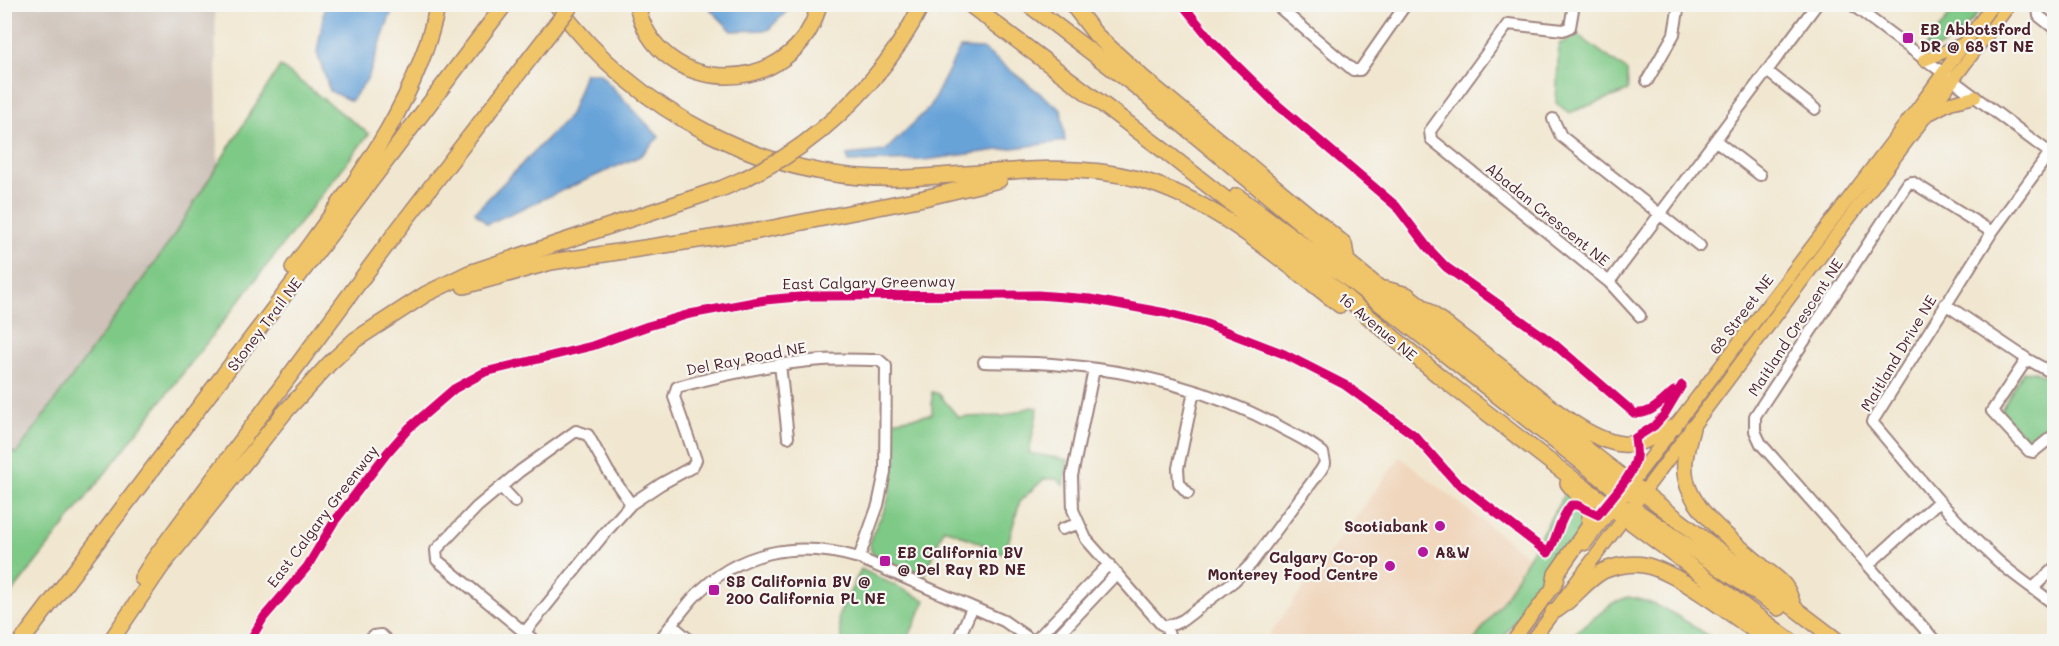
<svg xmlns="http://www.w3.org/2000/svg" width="2059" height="646" viewBox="0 0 2059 646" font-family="Mali,sans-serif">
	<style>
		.built { fill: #f0d6bc }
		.industrial { fill: #cec2b9 }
		.green { fill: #7ec986; stroke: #647458; stroke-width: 1.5 }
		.water { fill: #67a3d8; stroke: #586182; stroke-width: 1.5 }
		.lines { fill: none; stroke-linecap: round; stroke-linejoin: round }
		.minor-casing { stroke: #9e837e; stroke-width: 14 }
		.major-casing { stroke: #9e837e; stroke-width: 15 }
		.highway-casing { stroke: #9e837e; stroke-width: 18 }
		.minor { stroke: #fff; stroke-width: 10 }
		.major { stroke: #f0c469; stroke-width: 12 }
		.highway { stroke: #f0c469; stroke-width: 15 }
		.highway-bridge-casing { stroke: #9e837e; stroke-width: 18; stroke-linecap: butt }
		.highway-bridge { stroke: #f0c469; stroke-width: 15 }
		.cycleway-casing { stroke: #f6f6f2; stroke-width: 13 }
		.cycleway { stroke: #d6006c; stroke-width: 9 }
		.poi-dot { fill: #b5179e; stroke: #f6f6f2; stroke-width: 2 }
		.labels { text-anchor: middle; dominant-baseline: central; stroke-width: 4.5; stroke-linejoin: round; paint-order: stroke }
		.poi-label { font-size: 15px; font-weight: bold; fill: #4a1f2b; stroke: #f6f6f2; text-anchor: start }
		.street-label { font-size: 15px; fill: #4a1f2b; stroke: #f6f6f2 }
	</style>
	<rect width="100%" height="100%" fill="#f6f6f2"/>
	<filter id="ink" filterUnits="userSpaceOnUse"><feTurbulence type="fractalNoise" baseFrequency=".0167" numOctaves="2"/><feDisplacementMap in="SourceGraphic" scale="12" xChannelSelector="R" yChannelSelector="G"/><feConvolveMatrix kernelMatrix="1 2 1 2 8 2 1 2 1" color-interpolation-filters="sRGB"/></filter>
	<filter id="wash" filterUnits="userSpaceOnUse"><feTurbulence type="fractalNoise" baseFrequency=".008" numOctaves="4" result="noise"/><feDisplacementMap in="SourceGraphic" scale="24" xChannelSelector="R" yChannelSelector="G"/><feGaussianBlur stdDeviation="1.35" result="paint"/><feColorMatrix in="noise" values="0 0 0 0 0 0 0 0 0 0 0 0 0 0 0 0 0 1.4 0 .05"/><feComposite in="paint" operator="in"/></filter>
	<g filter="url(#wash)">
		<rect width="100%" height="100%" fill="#f1e7d0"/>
		<path class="built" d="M1400 457 1529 557 1504 599 1473 641 1264 642Z"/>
		<path class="industrial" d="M4 5H215L218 164 169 243 15 454 4 446Z"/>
		<path class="green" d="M1957 5H1985C1973 19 1945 56 1925 48Z
			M1578 35 1627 71 1628 91 1569 113 1556 103 1559 44Z
			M280 66 369 134 5 602V446L16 454 169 243Z
			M2033 371 2054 380V425L2042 436 2030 442 2003 413 2002 408 2023 372Z
			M932 392 939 394 958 417 1004 416 1031 407 1038 408 1029 453 1069 460 1064 486 1057 479H1044L1020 501 1005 554 944 528 925 575 876 557C860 544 881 521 886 506 895 480 892 449 892 421L932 414Z
			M1567 490 1585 511 1578 538 1500 641 1473 642 1504 599Z
			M861 569 925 600 907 641H842L838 617Z
			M1628 597C1661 602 1689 624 1717 641H1565L1613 603Z"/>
		<path class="water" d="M325 5H394L368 78 351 101 330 91 317 53Z
			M706 5H793L768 30 732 31Z
			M960 48 983 49 1061 110 1065 141 925 160 848 162 847 155 885 151 930 107Z
			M585 73H599L659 137 640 156 487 224 475 212 570 115Z"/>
	</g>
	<g filter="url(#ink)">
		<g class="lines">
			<g class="minor-casing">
				<path id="minor" d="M1275 4 1353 70H1360L1406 4
					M1574 4 1570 27 1563 30 1508 24 1430 131 1431 139 1609 282 1640 316
					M1851 4 2050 153
					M2041 4 2038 8 2039 16 2054 28
					M1767 71 1815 109
					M1647 81 1674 34 1679 4
					M1553 119 1561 136 1700 246
					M1715 140 1760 175
					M2054 147 1992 232 1872 422C1913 470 1952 520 1999 562 2016 577 2036 590 2054 604
					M1609 282 1817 4
					M1945 304 2027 359 2054 374
					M2027 359 1992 411 2029 451 2033 452 2054 435
					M984 362C1006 363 1030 362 1052 364 1131 370 1210 389 1280 427 1294 435 1311 442 1323 453L1325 463 1321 470 1251 564 1234 581 1183 620 1174 624 1166 626 1161 624 1086 539 1073 510 1072 476 1094 369
					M780 364 788 437
					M501 487 515 502
					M1188 493 1179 483 1178 468 1194 391
					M1062 529 1078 524
					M1868 565 1939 501
					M2033 588 2054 568
					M672 625 692 642
					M1166 626 1171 642
					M369 642 373 636 381 635 389 642
					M517 642 604 534 631 504 661 484 692 467 696 460 674 397 677 387C725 374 774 363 823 360 842 359 861 360 879 360L886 366 885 472 878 505 859 558
					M536 642 437 560 436 550 477 507 520 471 576 431 588 435 608 471 631 504
					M658 642C670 627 681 612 693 598 738 550 797 540 859 558L1004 621 1034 642
					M957 642 972 608
					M1034 642 1109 564
					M1052 642 1117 573
					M1936 642 1761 444 1755 431V416L1908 183 1912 182 1992 232"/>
			</g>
			<g class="major-casing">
				<path id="major" d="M1924 60 1963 44
					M1931 113 1950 103 1975 97
					M1585 544 1920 105 1993 4
					M1512 642 1558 580
					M1531 642 2010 4"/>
			</g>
			<g class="highway-casing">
				<path id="highway" d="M556 4C636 113 768 182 903 178 980 176 1061 159 1138 179 1215 200 1277 257 1340 305
					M637 4C656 101 798 99 819 4
					M969 4 1158 146 1275 238 1438 375 1553 464 1792 642
					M1028 4 1137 87 1378 287 1625 479 1839 642
					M1072 4 1096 35 1143 78 1344 244 1347 262
					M802 145C851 109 895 60 922 4
					M1237 196C1367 290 1491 391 1617 490L1623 493 1643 491
					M293 268C353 185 416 107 438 4
					M464 286 551 262 758 231 924 198 999 180
					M1385 289 1407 295C1440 320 1473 346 1506 371 1535 394 1586 441 1622 444 1642 446 1656 434 1674 427
					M1692 428C1688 445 1682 461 1686 479 1692 513 1740 546 1765 569 1771 574 1781 580 1786 588 1789 593 1791 599 1793 605
					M1613 508H1630L1638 512 1779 608
					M142 578 154 559 397 231 554 27
					M1554 585 1556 574 1588 528C1595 504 1581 500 1568 483
					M1553 612C1572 602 1583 582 1603 571 1614 566 1631 563 1644 565 1679 572 1739 620 1770 642
					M21 642 505 4
					M110 642 161 567 284 413 330 363 355 340 426 294 469 273 723 188 746 178"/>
			</g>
			<use href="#minor" class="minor"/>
			<use href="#major" class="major"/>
			<use href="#highway" class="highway"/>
			<g class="highway-bridge-casing">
				<path id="highway-bridge" d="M554 27 572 4
					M746 178 783 158 802 145"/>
			</g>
			<use href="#highway-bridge" class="highway-bridge"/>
			<g class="cycleway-casing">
				<path id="cycleway" d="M1182 4 1212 41 1274 102 1396 206 1428 248 1446 267 1553 343 1634 413C1650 416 1662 401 1674 391
					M249 642 264 617 307 567 334 522 387 453 409 428 454 389 485 372 592 346 648 326 690 314 765 300 808 296 1038 295 1090 299 1166 313 1204 323 1284 354 1345 385 1414 435 1454 480 1548 553C1558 537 1558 521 1571 505H1577L1598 515C1610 498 1632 478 1636 458 1637 451 1636 444 1635 438L1654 426 1664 415 1682 385"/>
			</g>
			<use href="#cycleway" class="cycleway"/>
		</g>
	</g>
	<g class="poi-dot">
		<rect x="1902" y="32" width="12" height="12" rx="3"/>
		<circle cx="1440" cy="526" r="6"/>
		<circle cx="1423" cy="552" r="6"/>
		<rect x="879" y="555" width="12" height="12" rx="3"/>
		<circle cx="1390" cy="566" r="6"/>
		<rect x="708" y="584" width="12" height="12" rx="3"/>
	</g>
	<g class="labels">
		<g class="poi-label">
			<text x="1920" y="29">EB Abbotsford<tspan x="1920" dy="17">DR @ 68 ST NE</tspan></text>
			<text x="1428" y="526" text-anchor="end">Scotiabank</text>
			<text x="897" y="552">EB California BV<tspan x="897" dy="17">@ Del Ray RD NE</tspan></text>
			<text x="1435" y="552">A&amp;W</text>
			<text x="1378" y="557" text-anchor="end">Calgary Co-op<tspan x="1378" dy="17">Monterey Food Centre</tspan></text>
			<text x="726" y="581">SB California BV @<tspan x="726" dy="17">200 California PL NE</tspan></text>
		</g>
		<g class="street-label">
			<text transform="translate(1548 214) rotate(39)">Abadan Crescent NE</text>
			<text transform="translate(869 282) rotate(-1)">East Calgary Greenway</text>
			<text transform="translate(1741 314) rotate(-53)">68 Street NE</text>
			<text transform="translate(264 324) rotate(-53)">Stoney Trail NE</text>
			<text transform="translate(1378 326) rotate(40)">16 Avenue NE</text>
			<text transform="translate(1795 327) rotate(-57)">Maitland Crescent NE</text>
			<text transform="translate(1898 353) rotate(-59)">Maitland Drive NE</text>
			<text transform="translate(746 358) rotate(-11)">Del Ray Road NE</text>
			<text transform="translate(322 516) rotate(-53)">East Calgary Greenway</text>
		</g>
	</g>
	<rect width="2059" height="646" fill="none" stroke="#f6f6f2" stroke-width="24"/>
</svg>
